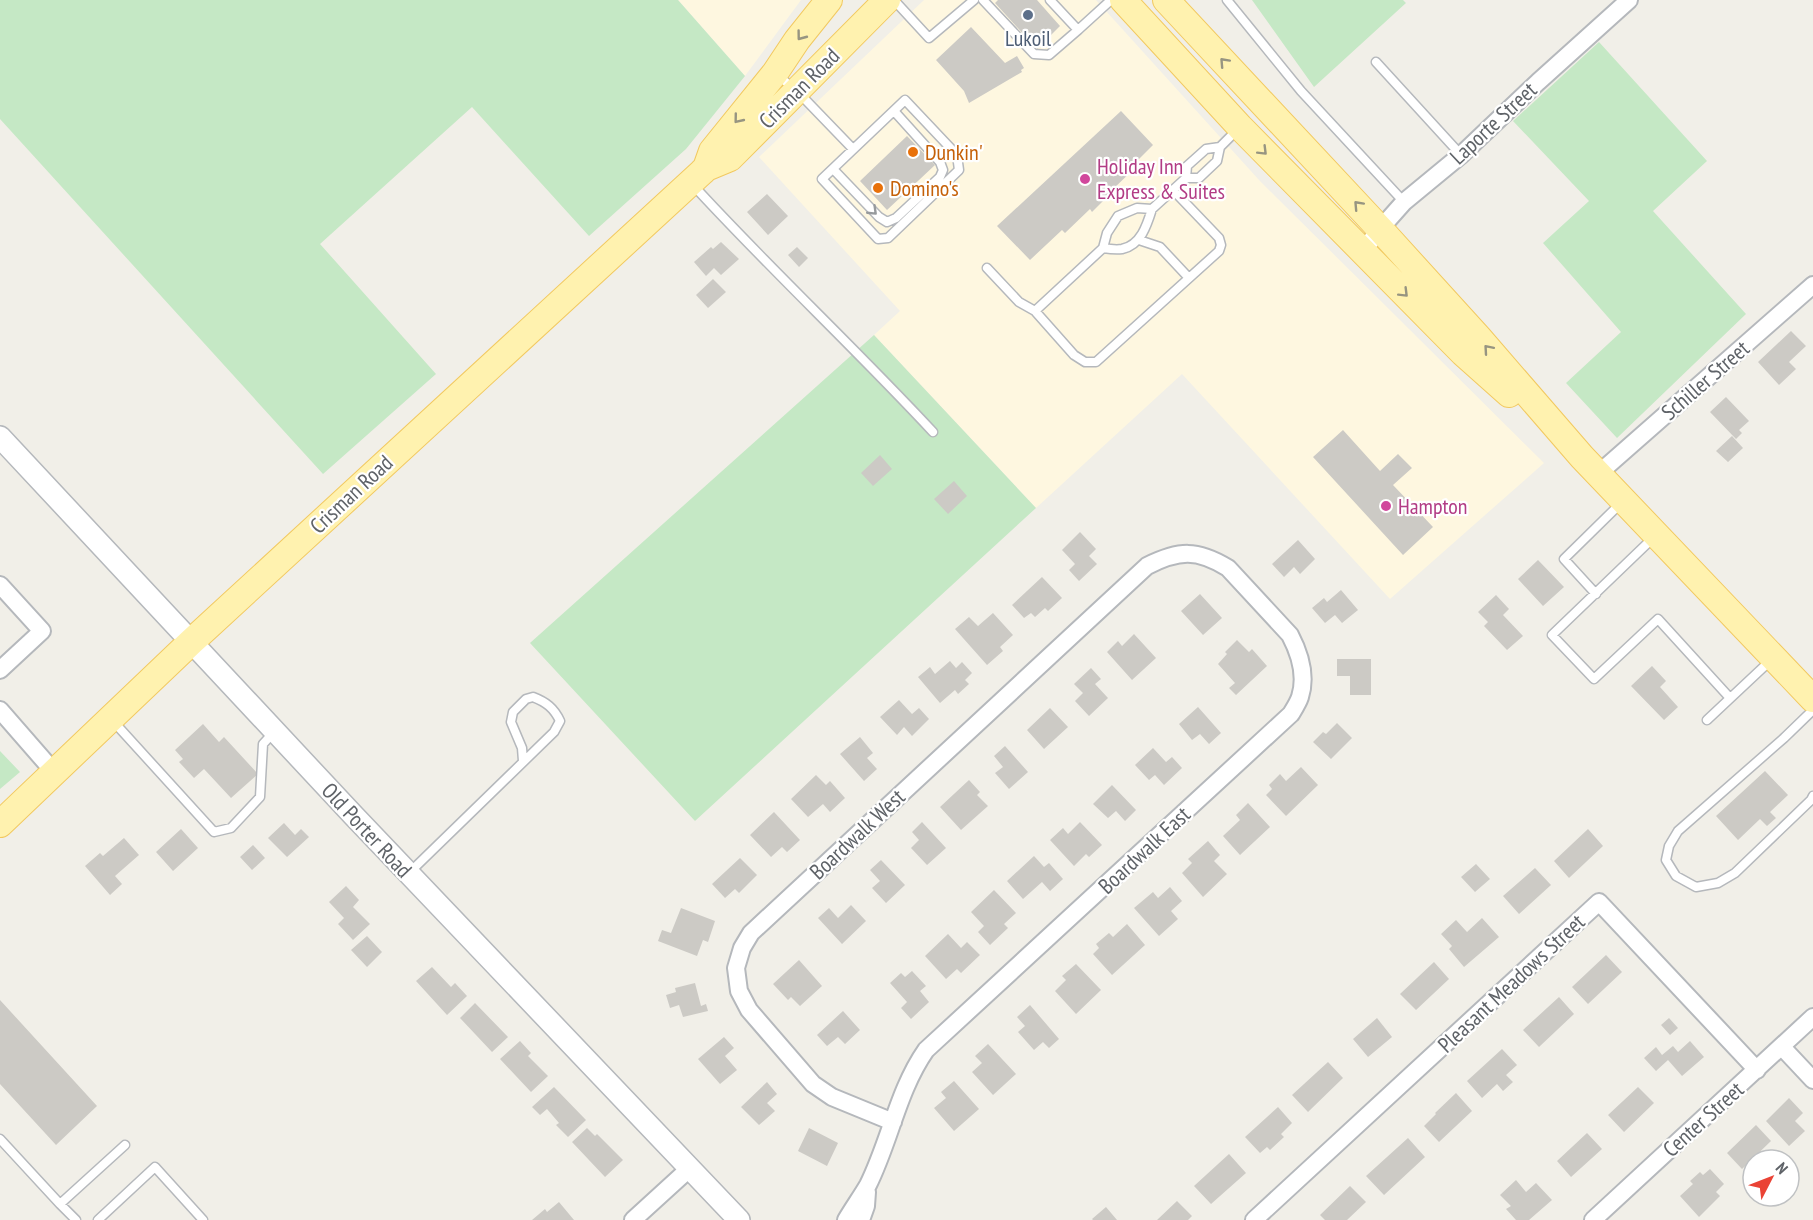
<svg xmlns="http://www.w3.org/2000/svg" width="1813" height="1220" viewBox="0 0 1813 1220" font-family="'PT Sans Narrow',sans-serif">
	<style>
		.commercial { fill: #fef7e0 }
		.green { fill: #c5e8c5 }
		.building { fill: #cccac5 }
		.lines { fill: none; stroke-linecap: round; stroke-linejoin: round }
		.service-casing { stroke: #b5b8bc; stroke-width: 11 }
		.minor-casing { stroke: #b5b8bc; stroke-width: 20 }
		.tertiary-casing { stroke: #b5b8bc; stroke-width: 24 }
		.primary-casing { stroke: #f2c960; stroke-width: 28 }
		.service { stroke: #fff; stroke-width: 8 }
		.minor { stroke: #fff; stroke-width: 16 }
		.tertiary { stroke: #fff; stroke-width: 21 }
		.primary { stroke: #fff2af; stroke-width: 26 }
		.oneway { stroke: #979581 }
		.oneway2 { stroke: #979a9d }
		.service-dot { fill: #5c6f8a; stroke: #fff; stroke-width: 2 }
		.food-dot { fill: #e8710a; stroke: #fff; stroke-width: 2 }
		.hotel-dot { fill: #d1479c; stroke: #fff; stroke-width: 2 }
		.labels { text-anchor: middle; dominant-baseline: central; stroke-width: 4.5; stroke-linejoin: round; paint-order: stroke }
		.service-label { font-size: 22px; fill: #4e5e75; stroke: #fff }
		.street-label { font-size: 22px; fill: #5f6368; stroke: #fff }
		.food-label { font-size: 22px; fill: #c56008; stroke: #fff; text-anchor: start }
		.hotel-label { font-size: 22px; fill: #b23c85; stroke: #fff; text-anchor: start }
	</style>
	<rect width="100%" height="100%" fill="#f1efe8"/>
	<path class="commercial" d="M678 0H801L745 76Z
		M924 0H1096L1259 180 1544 463 1390 599 1182 374 1036 508 874 335 900 311 759 157Z"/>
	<path class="green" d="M0 0H678L745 76 686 149 589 236 472 107 320 244 436 374 323 474 0 119Z
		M1252 0H1403L1406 3 1314 87Z
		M1599 42 1707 161 1653 211 1746 314 1617 438 1566 383 1621 332 1543 243 1589 201 1513 121Z
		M874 335 1036 508 695 821 530 643Z
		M0 751 20 772 0 789Z"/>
	<path class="building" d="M998 0H1037L1060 26 1037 49 995 3Z
		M971 27 1005 63 1017 56 1024 68 1021 70 1022 72 969 103 964 91 936 60Z
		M1121 111 1153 145 1134 164 1136 167 1111 191 1112 192 1092 212 1090 209 1065 233 1062 230 1030 260 997 226Z
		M907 136 935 165 887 210 860 181Z
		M767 194 788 216 768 235 747 212Z
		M721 242 739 259 721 275 714 268 706 276 694 262 711 247 713 249Z
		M797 247 808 258 799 267 788 255Z
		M713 279 726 292 708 308 696 295Z
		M1791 331 1806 346 1789 362 1796 369 1779 385 1758 362Z
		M1726 397 1749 421 1739 430 1742 433 1736 439 1710 412Z
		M1343 430 1380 471 1398 454 1412 468 1393 485 1433 527 1403 555 1313 457Z
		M1732 436 1743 448 1728 462 1716 451Z
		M880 455 892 469 873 486 861 473Z
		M954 481 967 496 948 514 934 499Z
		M1080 532 1096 549 1089 556 1097 564 1079 581 1069 570 1075 564 1062 550Z
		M1298 540 1315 559 1300 574 1294 567 1284 577 1272 564Z
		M1538 560 1564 587 1543 606 1518 579Z
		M1042 577 1062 598 1048 611 1045 608 1035 617 1031 613 1024 618 1012 605Z
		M1341 590 1358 610 1342 623 1335 615 1325 623 1312 608 1324 598 1327 602Z
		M1200 594 1222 618 1203 635 1181 611Z
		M1496 595 1509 609 1503 615 1523 636 1507 650 1484 626 1488 622 1478 612Z
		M993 613 1013 635 1000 647 1003 651 987 665 955 629 969 617 978 626Z
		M1134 634 1156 658 1132 680 1107 652 1118 641 1122 646Z
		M1237 640 1249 652 1252 649 1267 666 1236 695 1229 688 1235 683 1218 664 1227 654 1225 652Z
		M1337 659H1371V695H1350V676H1337Z
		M950 661 956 668 962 662 972 673 965 680 969 684 958 694 955 690 940 703 918 677 930 667 935 674Z
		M1652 666 1666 681 1660 687 1678 707 1664 720 1631 686Z
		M1091 668 1101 679 1095 684 1108 698 1089 716 1075 701 1083 693 1074 684Z
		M899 700 912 714 919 708 929 719 912 736 904 727 897 735 880 717Z
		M1198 707 1221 733 1209 744 1200 734 1192 740 1179 724Z
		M1050 708 1068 727 1044 749 1027 730Z
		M1337 723 1352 738 1331 759 1313 742 1323 732 1326 734Z
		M203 724 219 742 224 737 258 774 231 798 204 769 194 778 179 762 183 759 175 750Z
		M860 737 873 753 867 758 877 769 864 781 840 754Z
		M1005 746 1028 772 1009 789 995 773 1003 767 994 756Z
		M1153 748 1166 762 1172 757 1182 768 1164 785 1155 775 1149 780 1135 765Z
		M1301 767 1318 785 1286 816 1266 795 1272 789 1269 785 1280 774 1286 781Z
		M1765 771 1788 795 1770 812 1776 818 1767 826 1760 819 1738 840 1716 816Z
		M816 775 826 785 830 781 845 798 830 812 823 804 808 817 791 799Z
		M969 780 980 792 977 795 988 806 961 830 940 807Z
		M1112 785 1136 810 1125 821 1116 811 1108 818 1093 804Z
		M1248 803 1270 827 1240 855 1223 836 1240 820 1236 815Z
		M774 812 800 840 787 852 782 847 771 857 750 835Z
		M922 822 946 848 927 865 911 848 919 840 912 832Z
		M1080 822 1102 845 1089 857 1086 854 1074 866 1050 840 1063 828 1068 834Z
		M284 823 295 835 301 829 309 837 287 857 268 838Z
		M181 829 198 848 173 871 156 852Z
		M1588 829 1603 846 1569 878 1554 861Z
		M124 838 139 855 115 876 122 884 110 895 85 866 100 853 103 856Z
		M1208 841 1220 855 1214 861 1227 874 1203 897 1182 873 1192 863 1188 859Z
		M253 845 265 858 252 870 240 857Z
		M1034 856 1044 867 1049 863 1063 879 1050 891 1042 882 1023 899 1007 881Z
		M740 858 757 875 739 893 735 889 725 898 712 884Z
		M881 860 905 885 886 903 872 888 880 881 870 870Z
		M1476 864 1490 879 1475 892 1461 877Z
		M1535 868 1551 885 1519 914 1503 896Z
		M346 886 359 900 353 907 370 924 353 940 338 924 344 918 329 902Z
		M1170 887 1182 901 1171 911 1178 919 1159 936 1134 908 1153 892 1158 898Z
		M994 890 1016 913 1004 924 1008 928 990 945 978 932 984 926 971 912Z
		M851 905 866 921 842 944 818 918 829 908 838 918Z
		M681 908 715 921 708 942 703 940 697 956 658 941 662 930 671 933Z
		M1482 918 1499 937 1464 967 1449 949 1452 946 1441 934 1456 920 1467 932Z
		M1127 924 1145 945 1112 975 1093 954 1099 948 1096 944 1109 933 1113 937Z
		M948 934 961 948 967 942 980 955 961 973 957 969 946 979 925 956Z
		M367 936 382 952 367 967 351 950Z
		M1606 955 1622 972 1588 1004 1572 987Z
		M799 960 822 986 800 1006 791 997 788 1000 773 984Z
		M1434 962 1449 979 1416 1010 1400 994Z
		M1076 964 1101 990 1076 1014 1055 991 1066 980 1062 976Z
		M432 967 451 987 455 983 467 996 447 1015 416 981Z
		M912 971 926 986 920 991 929 1002 911 1019 901 1008 907 1002 890 983 901 973 905 977Z
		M695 983 701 1006 706 1004 708 1011 683 1017 679 1005 670 1008 666 995 676 992 675 988Z
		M1559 997 1574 1014 1539 1047 1523 1030Z
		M0 1000 97 1106 56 1145 0 1084Z
		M475 1003 508 1037 492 1052 460 1018Z
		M1030 1005 1059 1039 1049 1048 1043 1042 1034 1050 1018 1032 1025 1026 1017 1017Z
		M843 1011 860 1030 845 1044 838 1037 827 1046 817 1035Z
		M1377 1018 1392 1037 1368 1057 1353 1039Z
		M1669 1018 1678 1028 1670 1035 1661 1025Z
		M724 1037 734 1048 725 1056 737 1070 720 1084 698 1059Z
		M520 1041 531 1053 528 1056 548 1076 531 1092 500 1059Z
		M1690 1041 1704 1057 1682 1076 1668 1060 1656 1071 1644 1058 1656 1047 1662 1055 1673 1046 1678 1052Z
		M988 1044 1016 1074 993 1095 972 1072 982 1063 975 1056Z
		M1502 1049 1517 1065 1506 1075 1513 1082 1503 1091 1497 1084 1482 1098 1467 1081Z
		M1328 1062 1343 1078 1308 1112 1292 1095Z
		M954 1081 979 1109 954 1131 934 1108 946 1098 941 1092Z
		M767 1082 777 1094 767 1103 775 1111 759 1125 741 1107Z
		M554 1087 586 1120 568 1137 556 1125 559 1123 547 1109 540 1115 532 1107Z
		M1638 1087 1654 1103 1624 1132 1608 1115Z
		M1456 1093 1472 1111 1439 1142 1424 1126 1436 1114 1435 1113Z
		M1789 1098 1803 1113 1795 1121 1805 1131 1789 1146 1766 1121Z
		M1278 1107 1292 1123 1281 1134 1284 1137 1270 1150 1267 1147 1260 1153 1245 1137Z
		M1756 1125 1771 1141 1742 1169 1727 1153Z
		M587 1128 595 1136 597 1134 623 1160 605 1177 572 1142Z
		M809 1128 838 1143 827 1166 798 1151Z
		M1587 1133 1602 1149 1571 1177 1557 1161Z
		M1408 1138 1425 1157 1384 1195 1366 1176Z
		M1229 1154 1246 1173 1211 1204 1194 1186Z
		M1710 1169 1724 1184 1716 1192 1720 1196 1699 1217 1680 1196 1693 1184 1690 1181 1700 1172 1703 1175Z
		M1516 1180 1526 1192 1536 1183 1552 1200 1529 1220H1516L1506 1209 1511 1206 1500 1195Z
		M1350 1186 1366 1202 1347 1220H1325L1320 1215Z
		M1177 1201 1192 1216 1188 1220H1157Z
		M559 1202 574 1220H532L545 1209 547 1212Z
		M1106 1207 1117 1220H1093L1092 1219Z"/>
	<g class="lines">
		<g class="service-casing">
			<path id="service" d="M894 0 929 38 974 0
				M983 0 1034 54 1049 55 1078 30
				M1050 0 1078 30 1111 0
				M1227 0 1301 91 1404 202
				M1376 62 1461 155
				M776 74 797 91 853 149
				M905 100 957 155 959 170 888 238 878 239 822 179Z
				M833 169 879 217 887 222 896 218 940 177 943 170 940 162 894 111
				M1186 178H1199L1217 161 1220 147 1238 129
				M693 185C771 270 855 348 933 432
				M1173 190 1219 238 1221 245 1219 251 1096 362H1085L1074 355 1035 311 1103 248 1107 233 1118 216 1137 208 1152 209 1186 178 1187 166 1206 149 1220 147
				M1139 240 1160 247 1189 278
				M1103 248C1109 249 1116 250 1122 249 1141 245 1147 225 1152 209
				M987 268 1019 302 1035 311
				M1654 537 1552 635 1594 679 1658 619 1730 698
				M1596 594 1564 559 1621 503
				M1813 710 1784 738 1678 831 1669 846 1666 860 1676 876 1696 887 1718 883 1735 873 1811 800 1813 796
				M1707 720 1771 660
				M113 721 214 832 231 828 260 797 263 744 275 731
				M409 873 554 732 560 721C554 708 546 702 533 697L526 699 513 712 511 722 522 748 523 761
				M0 1139 60 1204 125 1145
				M60 1204 76 1220
				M98 1220 155 1167 203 1220"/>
		</g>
		<g class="minor-casing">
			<path id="minor" d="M1363 251 1380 229 1404 202 1461 155 1538 82 1629 0
				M1598 474 1813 285
				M0 585 42 631 0 670
				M0 710 54 772
				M1782 1047 1813 1080
				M633 1220 690 1168
				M846 1220C853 1208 861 1197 868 1185 890 1141 898 1090 926 1050L1291 714C1294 709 1298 703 1300 697 1307 675 1300 654 1290 635L1228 568C1197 549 1179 550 1147 566L751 933 742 948 736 968 739 991 749 1010 813 1084 832 1097 893 1122
				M861 1220 866 1206 867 1192
				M1254 1220 1599 902 1757 1070
				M1593 1220 1813 1017"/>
		</g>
		<g class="tertiary-casing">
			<path id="tertiary" d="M0 437 354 816 739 1220"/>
		</g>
		<g class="primary-casing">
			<path id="primary" d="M1123 0 1240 127 1463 353 1509 394
				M1166 0 1380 229 1479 338 1582 457 1813 699
				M706 168 712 151 775 73 797 40 829 0
				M0 824 191 642 702 172 706 168 730 158 887 0"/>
		</g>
		<use href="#service" class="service"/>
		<use href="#minor" class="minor"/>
		<use href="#tertiary" class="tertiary"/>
		<use href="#primary" class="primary"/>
	</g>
	<defs><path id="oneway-chevron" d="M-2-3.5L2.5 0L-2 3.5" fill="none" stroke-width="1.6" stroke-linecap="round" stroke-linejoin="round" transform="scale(1.5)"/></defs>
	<g class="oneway">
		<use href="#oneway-chevron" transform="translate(801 36) rotate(127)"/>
		<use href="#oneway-chevron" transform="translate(1224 62) rotate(-133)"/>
		<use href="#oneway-chevron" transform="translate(738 119) rotate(129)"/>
		<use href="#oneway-chevron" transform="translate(1263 151) rotate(45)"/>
		<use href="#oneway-chevron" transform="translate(1358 205) rotate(-133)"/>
		<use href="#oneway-chevron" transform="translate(1404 293) rotate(45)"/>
		<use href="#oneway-chevron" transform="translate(1488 349) rotate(-131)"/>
	</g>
	<use class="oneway2" href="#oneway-chevron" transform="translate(873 211) rotate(44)"/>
	<circle class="service-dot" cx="1028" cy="15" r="6"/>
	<g class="food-dot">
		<circle cx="913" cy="152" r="6"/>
		<circle cx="878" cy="188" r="6"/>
	</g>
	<g class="hotel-dot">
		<circle cx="1085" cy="179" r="6"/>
		<circle cx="1386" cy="506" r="6"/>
	</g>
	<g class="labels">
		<g class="service-label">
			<text x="1028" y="38">Lukoil</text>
		</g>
		<g class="street-label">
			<text transform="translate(799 88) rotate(-45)">Crisman Road</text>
			<text transform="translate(1493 123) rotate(-43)">Laporte Street</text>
			<text transform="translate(1705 380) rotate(-41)">Schiller Street</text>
			<text transform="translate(351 494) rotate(-43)">Crisman Road</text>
			<text transform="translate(367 830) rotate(47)">Old Porter Road</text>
			<text transform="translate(857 834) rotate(-43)">Boardwalk West</text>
			<text transform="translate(1144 850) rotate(-43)">Boardwalk East</text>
			<text transform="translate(1511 983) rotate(-43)">Pleasant Meadows Street</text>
			<text transform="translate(1703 1119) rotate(-42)">Center Street</text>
		</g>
		<g class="food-label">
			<text x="925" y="152">Dunkin'</text>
			<text x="890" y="188">Domino's</text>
		</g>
		<g class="hotel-label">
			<text x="1097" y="166">Holiday Inn<tspan x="1097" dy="25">Express &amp; Suites</tspan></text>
			<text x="1398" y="506">Hampton</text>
		</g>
	</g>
	<g transform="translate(1771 1178) rotate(48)"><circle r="28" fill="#ffffff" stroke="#bfc1c3" stroke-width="1.5"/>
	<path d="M0-4.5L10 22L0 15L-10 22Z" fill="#ea4335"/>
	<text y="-9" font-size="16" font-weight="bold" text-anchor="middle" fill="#5f6368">N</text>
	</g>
</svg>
